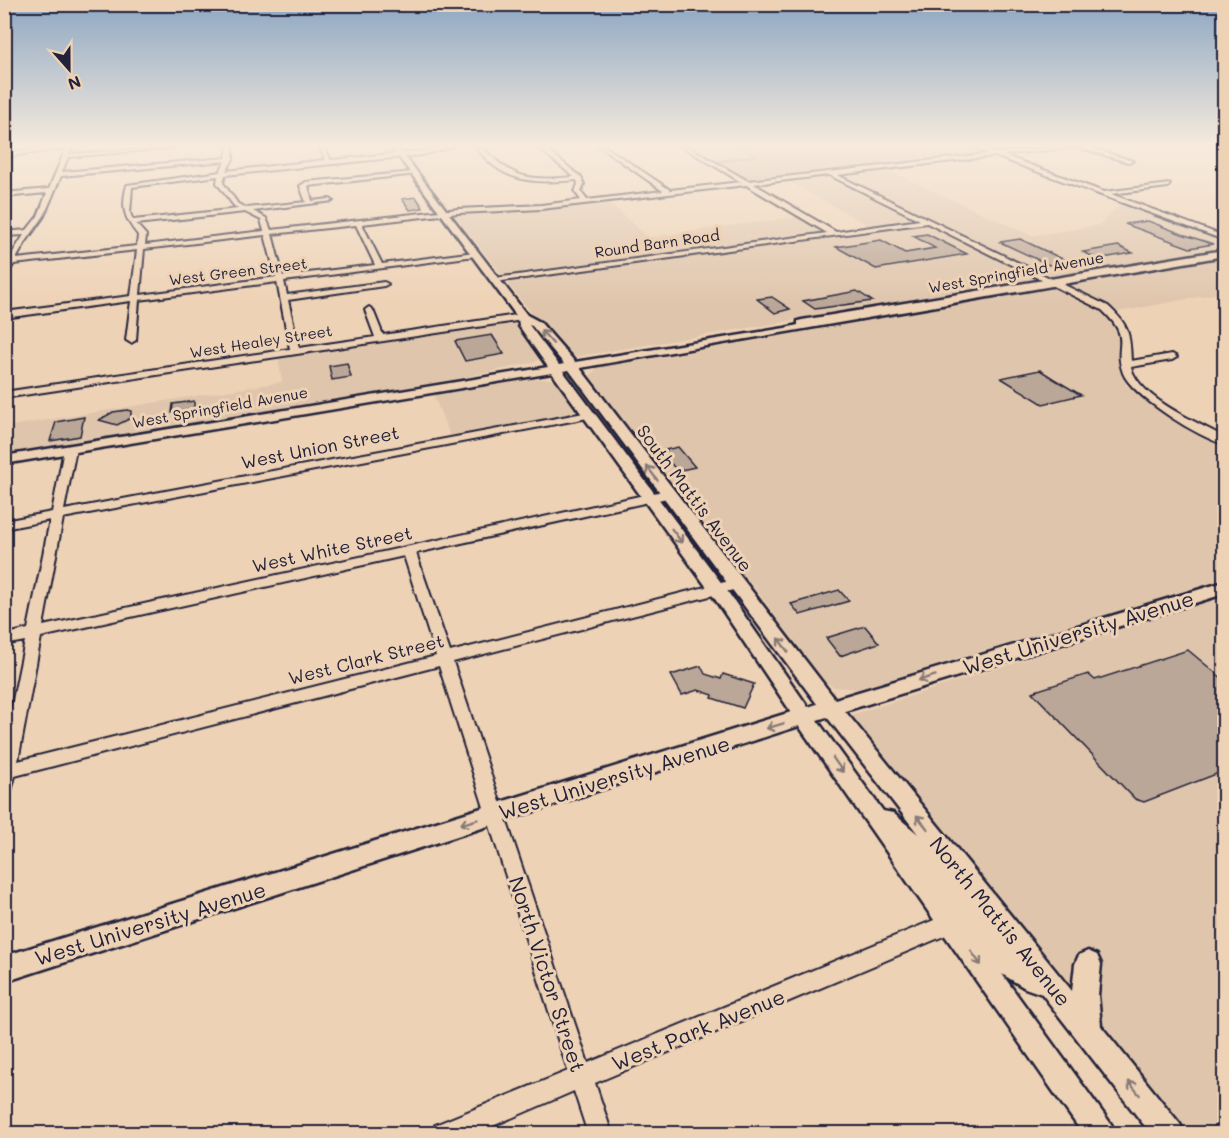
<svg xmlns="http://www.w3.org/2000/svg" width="1229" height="1138" viewBox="0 0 1229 1138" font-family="Mali,sans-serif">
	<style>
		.built { fill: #dfc5ac }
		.green { fill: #d1b9a4; stroke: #7a6e70; stroke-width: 1.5 }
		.building { fill: #bba797; stroke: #22223b; stroke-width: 1.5 }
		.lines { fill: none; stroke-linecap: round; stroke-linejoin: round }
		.minor-casing { stroke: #22223b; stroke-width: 4 }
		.major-casing { stroke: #22223b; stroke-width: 5 }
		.minor { fill: #eed2b5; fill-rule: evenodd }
		.major { fill: #eed2b5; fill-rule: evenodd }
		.oneway { stroke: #887a78 }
		.labels { text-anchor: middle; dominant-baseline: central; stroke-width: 6; stroke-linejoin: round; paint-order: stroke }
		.far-street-label { font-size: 15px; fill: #22223b; stroke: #eed2b5 }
		.street-label { font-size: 18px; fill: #22223b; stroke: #eed2b5 }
		.near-street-label { font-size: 21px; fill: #22223b; stroke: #eed2b5 }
	</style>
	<rect width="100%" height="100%" fill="#eed2b5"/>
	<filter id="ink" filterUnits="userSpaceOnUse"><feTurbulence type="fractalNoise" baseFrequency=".0167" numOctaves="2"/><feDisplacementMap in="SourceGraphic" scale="12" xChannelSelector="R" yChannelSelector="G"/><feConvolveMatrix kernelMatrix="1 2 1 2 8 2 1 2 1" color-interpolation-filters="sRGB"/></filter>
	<g filter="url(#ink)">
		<path class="built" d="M687 145H736L793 173 746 179Z
			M884 169 1032 236 1099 225 1123 202 1224 241V249L568 358 508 284 515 279 877 230 788 181Z
			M608 202 648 237 797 217 821 232 505 275 501 274 454 215 463 212H513Z
			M1224 258V292L1118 312 1079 291 1075 286 1077 283Z
			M1049 288 1060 290 1109 314 1122 336 1121 362 1126 385 1224 444V581L1058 633 993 648 858 689 834 687 818 678 811 670 767 604 628 430 590 376 597 368 607 364 669 356Z
			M511 322 518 323 538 350 539 358 536 362 452 380 5 454V427L282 382 278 357Z
			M533 379H550L560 383 579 412 573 415 451 438 433 394Z
			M1224 596V1133H1189L848 716Z"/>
		<path class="green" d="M736 145H965L987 153 755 180 746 179 717 162 756 155Z"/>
		<path class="building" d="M416 197 423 208 410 210 402 199Z
			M1148 221 1182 234 1213 244 1190 248 1125 224Z
			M927 234 967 254 876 269 836 247 881 240 905 253 935 248 913 236Z
			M1020 239 1069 262 1049 265 1000 242Z
			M1118 246 1133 253 1097 259 1083 252Z
			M857 291 872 301 815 309 803 301Z
			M772 297 790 309 775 313 757 299Z
			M492 335 504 354 465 361 455 341Z
			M347 363 351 377 332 380 329 366Z
			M1040 370 1054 379 1081 395 1043 404 1001 378Z
			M194 401V409L172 413 173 404Z
			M127 410 131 411V418L117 425 99 420 113 412Z
			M84 417 80 436 50 441 56 422Z
			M678 447 689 460 695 467 677 471 661 451Z
			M839 590 849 601 800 615 791 604Z
			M865 626 879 643 840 656 826 638Z
			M1188 650 1224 680V771L1144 802 1135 799 1032 692 1088 674 1095 680Z
			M701 666 705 674 721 679 723 674 754 684 743 708 712 698 713 695 698 690 682 695 671 675Z"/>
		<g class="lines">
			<g class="minor-casing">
				<path id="minor" d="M68 145H73L69 154 205 145 68 157 62 172 226 158 228 145H233V159L226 171 325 160 319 145H323L331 160 422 151 449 145H457L422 155 225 175 223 183 238 204 247 208 306 202 300 186 306 182 414 172 417 174 308 186 312 201 330 199 333 201 253 211 266 218 271 230 458 209 541 205 581 200 575 192 578 184 577 180C534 184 500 183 475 145H480C513 179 526 181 574 177L535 145H541L581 177 584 184 581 192 587 200 663 191 598 145H603L670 190 741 182 680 145H685L748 181 988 154 968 145H974L996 153 1082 145 1133 161 1128 162 1077 147 1003 155 1104 192 1170 184 1168 187 1111 194 1224 236V240L995 156 837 175 1108 306C1129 325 1130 334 1131 361L1172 354 1177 357 1172 360 1131 367C1139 399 1198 422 1224 437V444C1201 439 1132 396 1123 373 1112 344 1134 340 1102 310L927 223 495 282 491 280 495 278 827 233 746 185 541 209 458 213 362 224 382 264 475 252 479 254 475 256 284 281 287 295 384 282 388 284 384 286 288 300 299 348 375 337 365 310 369 307 373 310 383 335 523 314 527 317 523 320 4 398V392L290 349 277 282 139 300 136 340 131 343 126 340 131 301 4 318V312L131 296 137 250 14 264 4 278V261L8 260 24 235 4 236V232L27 230 38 216 47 193 4 197V193L49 189 66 148 4 157V153ZM225 161 220 172 127 185C121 207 124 218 138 235L137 246 16 259 25 243 44 216 61 176ZM829 175 920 220 836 232 754 184ZM218 176 217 183 234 206 238 209 133 220 130 213 132 187ZM245 212 261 220 264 231 145 245 146 235 136 224ZM356 225 375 265 283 276 272 234ZM265 235 276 277 140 295 144 249Z
					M589 412 593 413V417L63 518 43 626 667 490 671 491 673 494 667 498 416 553 450 652 737 579 744 584 737 589 453 662 588 1063 951 913 958 916 961 923 958 930 595 1083 612 1134H588L574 1091 474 1134H432L435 1125 568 1071 439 666 15 776 10 795 4 797V744L25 641 4 645V635L28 629 50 520 4 529V521L52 512 64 449 70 446 76 449 64 510ZM404 556 436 656 18 761 41 637Z"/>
			</g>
			<g class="major-casing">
				<path id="major" d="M390 145H396L527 315 540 322 575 362 785 328 798 325V321L802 320 1224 250V256L580 368 835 699 1224 582V594L845 711 1072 991 1075 964 1079 955 1088 951 1097 955 1101 964 1098 995 1101 1026 1180 1124 1185 1134H1151L1042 994 1025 988 1002 974 1111 1124 1116 1134H1083L799 726 4 982V956L791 712 711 593 552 373 4 464V456L548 367 519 326 518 318ZM529 325 532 326 564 364 559 365ZM569 370 817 704 808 707 723 585 563 371ZM827 717 918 834 893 813 883 811 817 720Z"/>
			</g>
			<use href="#minor" class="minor"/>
			<use href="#major" class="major"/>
		</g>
		<defs><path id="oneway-shaft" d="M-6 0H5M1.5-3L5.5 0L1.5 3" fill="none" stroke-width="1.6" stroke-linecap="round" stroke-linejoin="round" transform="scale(1.5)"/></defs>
		<g class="oneway">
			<use href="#oneway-shaft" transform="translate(547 337) rotate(-132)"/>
			<use href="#oneway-shaft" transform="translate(652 473) rotate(-127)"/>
			<use href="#oneway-shaft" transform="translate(677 536) rotate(53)"/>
			<use href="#oneway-shaft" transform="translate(783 645) rotate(-127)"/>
			<use href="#oneway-shaft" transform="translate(927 678) rotate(163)"/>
			<use href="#oneway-shaft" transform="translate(775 726) rotate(163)"/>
			<use href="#oneway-shaft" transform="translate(838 765) rotate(55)"/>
			<use href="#oneway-shaft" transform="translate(469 822) rotate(163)"/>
			<use href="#oneway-shaft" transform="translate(922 822) rotate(-129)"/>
			<use href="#oneway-shaft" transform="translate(976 958) rotate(55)"/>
			<use href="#oneway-shaft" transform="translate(1134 1088) rotate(-129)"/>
		</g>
	</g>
	<linearGradient id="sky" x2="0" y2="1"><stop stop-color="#8da7c2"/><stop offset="0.48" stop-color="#f7ebde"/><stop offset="1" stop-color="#f7ebde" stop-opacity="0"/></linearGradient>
	<rect width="1229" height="304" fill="url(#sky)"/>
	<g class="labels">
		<g class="far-street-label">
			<text transform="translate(657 243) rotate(-8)">Round Barn Road</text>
			<text transform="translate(238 271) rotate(-7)">West Green Street</text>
			<text transform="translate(1016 272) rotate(-10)">West Springfield Avenue</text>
			<text transform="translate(261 341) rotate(-9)">West Healey Street</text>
			<text transform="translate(220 407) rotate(-10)">West Springfield Avenue</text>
		</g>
		<g class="street-label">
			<text transform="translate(320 447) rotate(-11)">West Union Street</text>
			<text transform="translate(695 498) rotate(53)">South Mattis Avenue</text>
			<text transform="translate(332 549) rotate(-12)">West White Street</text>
			<text transform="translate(366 659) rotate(-14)">West Clark Street</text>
		</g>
		<g class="near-street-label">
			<text transform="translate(1078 632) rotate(-17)">West University Avenue</text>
			<text transform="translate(614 777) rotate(-17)">West University Avenue</text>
			<text transform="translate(1001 921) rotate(51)">North Mattis Avenue</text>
			<text transform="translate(150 923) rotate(-17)">West University Avenue</text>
			<text transform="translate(548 974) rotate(72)">North Victor Street</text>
			<text transform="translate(698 1029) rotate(-22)">West Park Avenue</text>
		</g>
	</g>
	<rect width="1229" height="1138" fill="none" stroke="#eed2b5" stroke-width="24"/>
	<rect x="12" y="12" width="1205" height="1114" fill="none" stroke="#22223b" stroke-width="2" filter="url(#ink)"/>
	<g transform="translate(69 69) rotate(159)" stroke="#eed2b5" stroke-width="4.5" paint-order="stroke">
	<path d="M0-4.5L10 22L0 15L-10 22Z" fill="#22223b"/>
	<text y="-9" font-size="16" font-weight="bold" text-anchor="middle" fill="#22223b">N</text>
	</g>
</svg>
